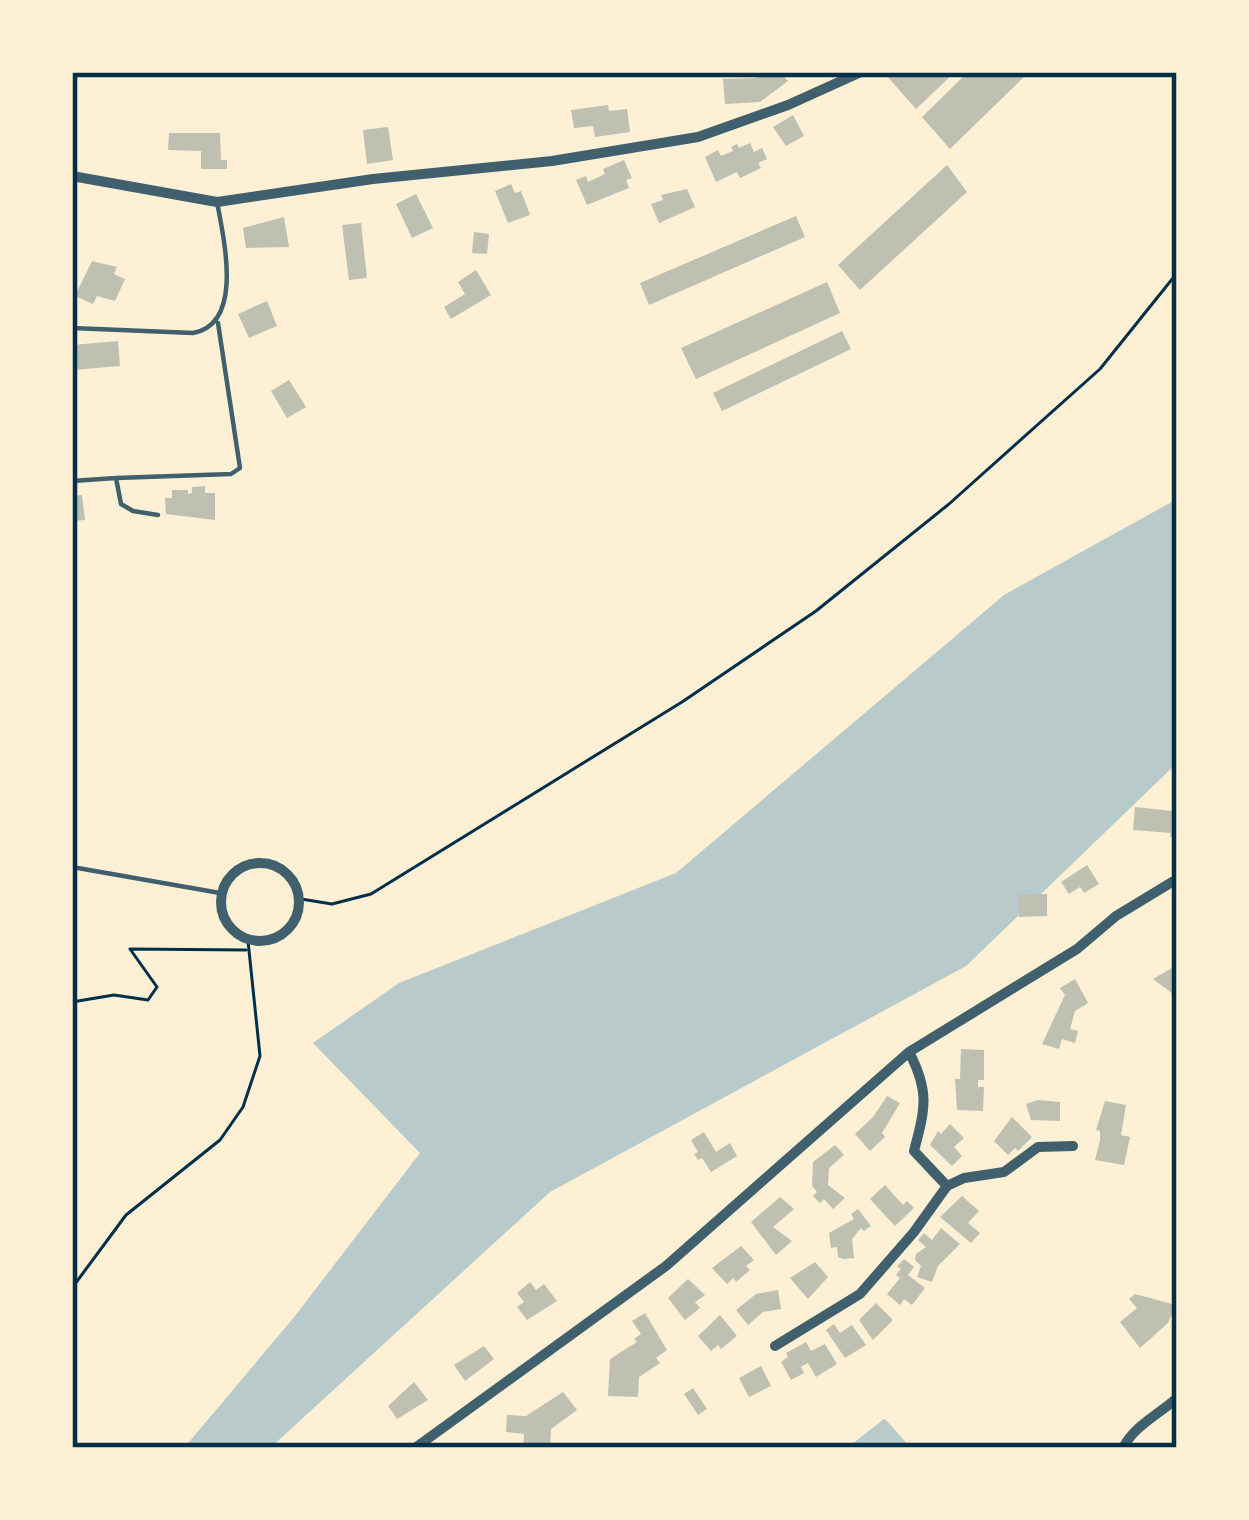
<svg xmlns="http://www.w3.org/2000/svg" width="1249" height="1520" viewBox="0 0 1249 1520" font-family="Mulish,sans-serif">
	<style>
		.green { fill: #b9caca }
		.building { fill: #bec0b2 }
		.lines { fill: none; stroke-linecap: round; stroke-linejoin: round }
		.path { stroke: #003049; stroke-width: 3 }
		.service { stroke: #3f606c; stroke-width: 4.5 }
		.minor { stroke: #3f606c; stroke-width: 10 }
		.neatline { fill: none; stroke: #003049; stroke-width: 4.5 }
	</style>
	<rect width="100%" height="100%" fill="#fdf0d5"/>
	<path class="green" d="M1177 499V763L966 966 550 1192 270 1448H184L295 1316 420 1153 313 1043 399 983 676 873 1004 595Z
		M885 1419 911 1448H847L884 1419Z"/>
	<path class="building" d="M763 72H779L788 81 760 102 725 104 723 79 756 78Z
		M889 72H955L916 109 886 75Z
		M968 72H1029L950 149 922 117Z
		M608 105 609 111 627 109 630 132 595 137 593 126 574 128 571 110Z
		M793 115 804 136 786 146 773 127Z
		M388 127 393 160 367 164 363 130Z
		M169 133H220L221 160H227V169H201V151L168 150Z
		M750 143 754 152 762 148 767 159 758 163 761 168 740 178 737 172 716 182 705 157 718 150 721 156 733 151 731 147 737 144 739 148Z
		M624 160 632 178 626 180 629 188 587 205 576 180 586 176 588 182 605 174 603 169Z
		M947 165 967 192 860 290 838 265Z
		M511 184 515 193 521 191 530 215 508 223 495 191Z
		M687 189 695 207 659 223 651 204 663 200 661 195Z
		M416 194 433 228 412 238 396 204Z
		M796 216 805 237 649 305 640 283Z
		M284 217 289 247 246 248 243 228Z
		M361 223 367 278 349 280 342 225Z
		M474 232 489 234 487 254 472 253Z
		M92 261 117 267 114 274 125 279 115 301 97 296 93 304 75 296Z
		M476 270 491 295 451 319 444 307 465 294 458 282Z
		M827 282 840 313 696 379 681 348Z
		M267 301 277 326 249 338 238 314Z
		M842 331 851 349 722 411 713 393Z
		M118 341 120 366 72 370V345Z
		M289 380 306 407 287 418 271 391Z
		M205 486V493H215V520L166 514 165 498H172V490H188V494L192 493V487Z
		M82 495 85 520 72 521V496Z
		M1174 794H1177V837H1170L1171 833 1133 830 1135 807 1172 811Z
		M1087 865 1099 884 1084 893 1080 887 1069 894 1061 882Z
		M1047 894V916L1019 917 1018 895Z
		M1177 965V997L1153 979Z
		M1075 979 1088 1003 1075 1011 1070 1029 1078 1031 1075 1043 1062 1039 1059 1049 1042 1044 1065 995 1060 988Z
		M961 1049 984 1050V1080H978V1087H984L983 1111 957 1110 955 1079H960Z
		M887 1096 900 1103 882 1133 885 1137 870 1151 855 1134 873 1117Z
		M1038 1100 1060 1102V1121L1031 1120 1026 1104Z
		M1105 1101 1126 1105 1121 1135 1130 1137 1124 1165 1095 1160 1100 1140V1131L1096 1130Z
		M1012 1117 1032 1137 1018 1151 1015 1148 1008 1155 994 1141Z
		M950 1124 964 1138 954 1147 962 1156 952 1166 930 1145 938 1131 941 1134Z
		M704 1132 716 1152 730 1143 737 1156 711 1172 702 1158 698 1160 694 1154 698 1152 691 1140Z
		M835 1145 844 1155 829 1168 828 1185 845 1198 833 1209 824 1199 820 1203 813 1196 817 1192 812 1186 813 1162Z
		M885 1185 903 1205 907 1201 914 1208 895 1226 870 1199Z
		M962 1196 979 1211 968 1223 980 1233 971 1243 940 1217Z
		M780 1197 794 1209 773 1227 792 1241 776 1255 751 1222Z
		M858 1209 871 1226 864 1231 861 1228 852 1239 854 1258 843 1259 838 1257 837 1247 831 1248 829 1233 854 1219 851 1214Z
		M941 1228 960 1244 938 1266 932 1282 917 1277 921 1266 915 1260 916 1254 926 1247 918 1240 924 1233 932 1240Z
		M741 1246 754 1260 746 1266 750 1270 736 1282 733 1278 727 1284 712 1268Z
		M904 1259 914 1267 908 1275 925 1288 912 1305 904 1299 900 1305 887 1294 900 1278 896 1275 901 1269 897 1266Z
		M815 1262 828 1277 808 1299 790 1278Z
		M688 1279 705 1295 695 1302 700 1308 685 1320 668 1298Z
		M530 1282 536 1290 544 1284 557 1301 527 1320 517 1307 524 1302 517 1293Z
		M778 1290 781 1309 763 1312 748 1325 736 1310 756 1294Z
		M1135 1294 1176 1305 1168 1323 1140 1348 1120 1322 1137 1308 1129 1299Z
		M876 1303 893 1320 873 1340 859 1320Z
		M645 1313 667 1350 656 1358 660 1363 639 1377 638 1397 608 1396 610 1359 637 1342 634 1339 641 1334 632 1321Z
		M720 1315 737 1336 721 1349 718 1345 711 1351 698 1336Z
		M834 1324 840 1333 852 1325 866 1345 845 1358 826 1330Z
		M806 1342 811 1351 825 1344 837 1364 816 1377 808 1363 801 1367 804 1373 791 1380 781 1362 788 1357 786 1353Z
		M484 1346 494 1359 465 1381 454 1365Z
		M761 1366 771 1386 749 1397 739 1378Z
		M414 1382 428 1400 397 1419 388 1406Z
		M693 1388 707 1409 698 1415 684 1394Z
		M563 1392 577 1410 551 1429 550 1448H523L524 1434 506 1432 507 1415 526 1416Z"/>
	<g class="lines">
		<path class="path" d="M301 899 332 904 371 894 682 702 816 611 949 504 1100 369 1177 273
			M72 1002 114 995 148 1000 157 987 130 949 246 950
			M72 1288 126 1215 220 1140 243 1107 260 1056 248 941"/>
		<path class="service" d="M72 328 193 333C244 324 224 240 217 202
			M72 481 116 478
			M158 515 133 511 121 504 116 478 231 474 240 468 218 323
			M72 867 220 893"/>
		<path class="minor" d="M72 176 217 202 373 179 552 161 698 137 788 105 861 72
			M221 902a39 39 0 1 1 78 0a39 39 0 1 1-78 0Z
			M947 1186 964 1178 1004 1172 1038 1147 1073 1146
			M775 1346 860 1294 914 1232 947 1186 914 1151C925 1109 930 1092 909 1052
			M415 1448 666 1266 909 1052 1077 949 1116 916 1177 879
			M1123 1448C1134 1426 1158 1415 1177 1398"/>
	</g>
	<rect width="1249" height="1520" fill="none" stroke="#fdf0d5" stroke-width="150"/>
	<rect x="75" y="75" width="1099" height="1370" class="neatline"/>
</svg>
